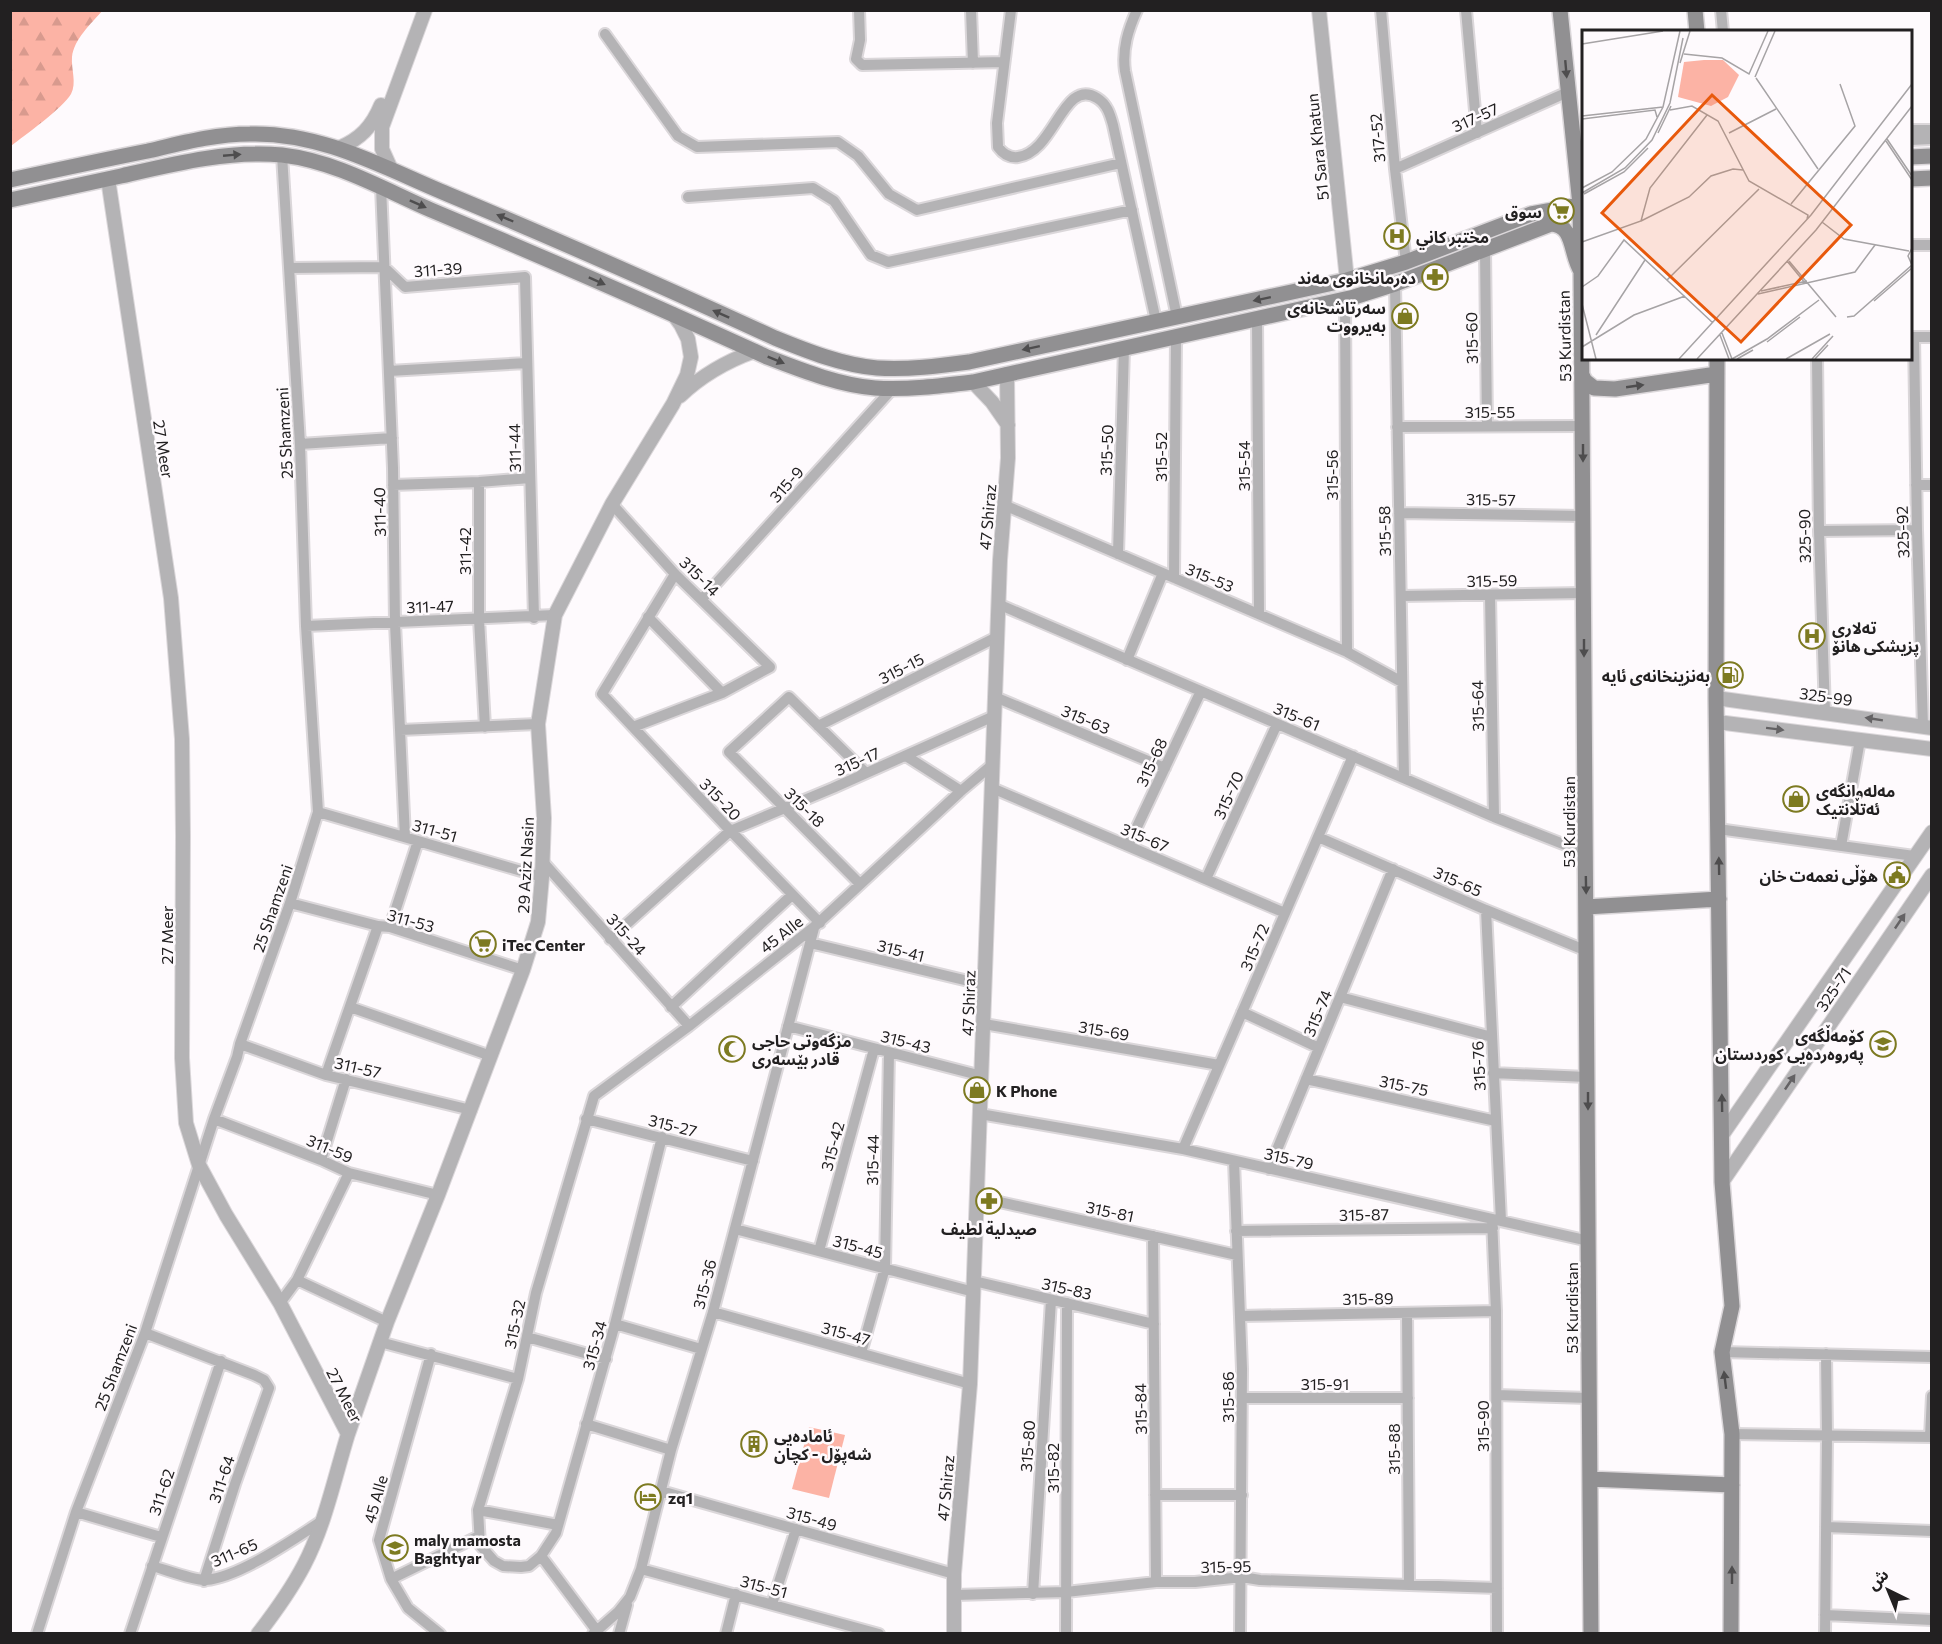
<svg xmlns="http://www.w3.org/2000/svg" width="1942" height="1644" viewBox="0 0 1942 1644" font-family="Commissioner,'Noto Sans Arabic',sans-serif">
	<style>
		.grass { fill: #fcb3a5 }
		.forest { fill: url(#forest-firs) }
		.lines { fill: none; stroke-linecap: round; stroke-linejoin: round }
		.minor-casing { stroke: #dbd7da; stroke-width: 14 }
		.tertiary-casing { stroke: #dbd7da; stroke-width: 16 }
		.secondary-casing { stroke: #dbd7da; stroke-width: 18 }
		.minor { stroke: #b4b3b5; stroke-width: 10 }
		.tertiary { stroke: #b4b3b5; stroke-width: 14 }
		.secondary { stroke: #919092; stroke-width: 15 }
		.oneway { fill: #4e4d4e }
		.oneway2 { fill: #646264 }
		.labels { text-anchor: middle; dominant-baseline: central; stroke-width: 5; stroke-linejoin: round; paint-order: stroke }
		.street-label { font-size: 16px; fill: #222021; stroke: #fefafd }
		.poi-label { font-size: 16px; font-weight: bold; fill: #222021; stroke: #fefafd; text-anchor: start }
		.inset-road { fill: none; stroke: #a6a3a5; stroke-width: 1.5 }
		.view { fill: #e8590c; fill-opacity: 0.15; stroke: #e8590c; stroke-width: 3 }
		.inset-edge { fill: none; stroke: #222021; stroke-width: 3 }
	</style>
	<defs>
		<pattern id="forest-firs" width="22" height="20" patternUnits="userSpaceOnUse" patternTransform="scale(1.5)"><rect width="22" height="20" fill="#fcb3a5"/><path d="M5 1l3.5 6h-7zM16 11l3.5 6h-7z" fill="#d89a8e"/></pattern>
	</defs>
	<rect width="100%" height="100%" fill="#fefafd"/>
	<path class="grass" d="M809 1427 845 1435 829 1498 792 1489Z"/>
	<path class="forest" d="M11 10 102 11C91 24 74 39 72 57 71 69 77 83 71 94 63 108 25 135 11 146Z"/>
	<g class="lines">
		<g class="minor-casing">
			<path id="minor" d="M859 10 860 40 856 59 862 65 1004 62
				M971 10 973 63
				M1011 10 997 123 998 147C1003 154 1010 158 1018 157 1055 152 1063 77 1097 98 1107 104 1110 114 1113 125L1156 321
				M1137 10C1128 30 1122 49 1125 71L1177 317
				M1381 10 1395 169 1406 262
				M1466 10 1477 133
				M1721 10 1723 32
				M605 34 678 136 697 147 838 142 858 156 889 194 917 210 1121 163
				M1910 130H1932
				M1910 140 1932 139
				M1395 169 1568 92
				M381 187 393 468 395 623 405 837
				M688 197 813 188 834 201 871 255 888 262 1132 210
				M1910 245H1932
				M1485 249 1487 426
				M289 268 384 267 405 287 525 277 534 618
				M1395 284 1404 778
				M1345 299 1347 652
				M1257 319 1259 614
				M1910 337H1932
				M1914 337 1917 530 1923 727
				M1817 358 1819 531 1825 712
				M389 371 527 363
				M1397 427 1583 426
				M300 444 392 438
				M479 482V619L485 727
				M393 485 479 482 530 478
				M1916 485H1932
				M612 504 675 574 770 667 722 693 633 727
				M1004 505 1347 652 1402 682
				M1399 513 1583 516
				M1819 531 1917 530
				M1118 554 1124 348
				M675 574 602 694 725 825 820 923
				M1174 578 1176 337
				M1490 595 1494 817
				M1401 596 1584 593
				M702 599 893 388
				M998 604 1494 817 1586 853
				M648 617 722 693
				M306 626 555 615
				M1127 660 1163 573
				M995 697 1165 768
				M818 726 997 637
				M400 730 538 724
				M906 756 961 791
				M992 788 1285 913
				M318 812 542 877
				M1718 829 1914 856
				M1318 837 1486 910 1587 951
				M1128 846 1201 691
				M1841 846 1860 740
				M543 862 689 1026
				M1206 879 1277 724
				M860 884 729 752 789 697 866 773
				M290 903 378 926 390 927 523 970
				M1486 910 1501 1221
				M390 927 418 841
				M610 939 730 831 833 788 994 716
				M810 943 985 985
				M1340 997 1492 1037
				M350 1007 491 1056
				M671 1007 792 895
				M1242 1012 1319 1048
				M984 1024 1219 1065
				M788 1026 982 1076
				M240 1044 326 1075 471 1110
				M1493 1073 1587 1077
				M326 1075 378 926
				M1306 1079 1496 1121
				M980 1114 1183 1149 1589 1241
				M214 1119 321 1160 349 1173 438 1195
				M586 1119 753 1161
				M662 1137 615 1324 556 1533 541 1556 529 1566 521 1567 503 1566 494 1561 480 1545 478 1510 518 1379 536 1293 594 1096 689 1026 814 927 961 791 992 765
				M1183 1149 1353 756
				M321 1160 346 1079
				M1234 1161 1242 1369 1240 1634
				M1269 1169 1393 869
				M977 1197 1237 1255
				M1492 1219 1496 1311 1497 1634
				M735 1229 974 1292
				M1236 1231 1493 1228
				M1153 1236 1156 1582
				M819 1251 874 1049
				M297 1280 387 1322
				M974 1281 1154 1324
				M280 1303 297 1280 349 1173
				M713 1312 970 1384
				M1407 1313 1409 1585
				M1240 1316 1496 1311
				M615 1324 701 1349
				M145 1333 254 1375 264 1380 269 1388 235 1484 204 1581
				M527 1337 606 1359
				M380 1342 518 1379
				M1722 1352 1932 1357
				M861 1353 885 1268 889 1052
				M431 1354 379 1540 391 1579 408 1608 440 1634
				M1497 1395 1589 1398
				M1242 1398H1408
				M586 1424 671 1450
				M1732 1434 1932 1437
				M1930 1437 1932 1396
				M661 1491 954 1574
				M1155 1495H1242
				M478 1510 558 1525
				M76 1512 161 1537
				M1826 1527 1932 1531
				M541 1556 597 1631
				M152 1566C164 1569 195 1581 206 1580 240 1577 292 1540 322 1521
				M641 1569 879 1634
				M391 1579 479 1536
				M1033 1594 1051 1300
				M955 1595 1066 1592 1156 1582H1195L1242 1577 1260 1580 1497 1588
				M772 1604 796 1529
				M1825 1615 1932 1620
				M37 1634 76 1512 145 1333 214 1119 237 1057 240 1044 290 903 318 812 306 626 300 444 282 155
				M130 1634 221 1361
				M593 1634 618 1612 630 1597 641 1569 671 1450 713 1312 814 928
				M619 1634 627 1605
				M726 1634 736 1594
				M1066 1634 1067 1303
				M1825 1634 1827 1436 1826 1354"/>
		</g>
		<g class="tertiary-casing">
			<path id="tertiary" d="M1319 10 1347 280
				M339 148C360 139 372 127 381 105
				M391 169 382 149V127L425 10
				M108 179 171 598 182 739 183 835 182 1058 186 1123 199 1165 226 1215 280 1303 348 1434C335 1476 325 1525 304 1565 291 1590 275 1612 258 1634
				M973 382 992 402 1008 425
				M680 396C702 375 727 361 755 351
				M1716 698 1932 728
				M1717 722 1932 749
				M1722 1135 1932 832
				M1722 1182 1932 875
				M348 1434 387 1322 438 1195 523 970 538 922 542 877 544 818 538 724 555 615 612 504 673 404 687 375 691 357 688 339 681 325 673 314
				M954 1634V1574L970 1384 1000 560 1008 458 1007 374"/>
		</g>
		<g class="secondary-casing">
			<path id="secondary" d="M1560 10 1580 205 1581 271 1591 1634
				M1695 10 1697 32
				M1910 157 1932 156
				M1910 179 1932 178
				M10 180C56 170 102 160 148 151 182 143 215 134 250 134 323 132 386 169 452 196 560 241 668 289 775 338 807 351 842 365 877 368 908 370 939 366 969 362L1347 280 1406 262 1531 214 1580 205
				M10 200C47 192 84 184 121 176 173 164 228 150 282 155 335 161 383 189 431 210 543 257 656 306 767 357 801 370 838 385 875 388 907 390 940 386 973 382L1354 297 1395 284 1551 224C1575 225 1570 255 1581 271
				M1717 358 1716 698 1722 1182 1732 1306 1722 1352 1732 1434 1731 1634
				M1582 375 1585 381 1594 388 1615 389 1717 374
				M1586 907 1719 899
				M1590 1479 1732 1485"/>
		</g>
		<use href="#minor" class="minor"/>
		<use href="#tertiary" class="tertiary"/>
		<use href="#secondary" class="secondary"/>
	</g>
	<defs><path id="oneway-solid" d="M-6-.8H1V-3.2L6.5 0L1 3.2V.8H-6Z" transform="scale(1.5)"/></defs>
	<g class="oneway">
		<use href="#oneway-solid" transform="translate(1566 69) rotate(85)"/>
		<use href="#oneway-solid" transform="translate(232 155) rotate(-5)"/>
		<use href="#oneway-solid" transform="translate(418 204) rotate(24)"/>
		<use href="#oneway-solid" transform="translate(505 218) rotate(-157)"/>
		<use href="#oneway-solid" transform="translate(597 281) rotate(24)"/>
		<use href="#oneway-solid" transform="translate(1262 299) rotate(168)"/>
		<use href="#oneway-solid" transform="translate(721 314) rotate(-156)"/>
		<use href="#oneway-solid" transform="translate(1031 348) rotate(168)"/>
		<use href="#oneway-solid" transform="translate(776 360) rotate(22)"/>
		<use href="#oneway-solid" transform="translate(1635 386) rotate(-8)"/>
		<use href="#oneway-solid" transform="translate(1583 453) rotate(90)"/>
		<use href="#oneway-solid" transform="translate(1584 648) rotate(90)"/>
		<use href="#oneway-solid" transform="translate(1719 866) rotate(-91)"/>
		<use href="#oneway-solid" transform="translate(1586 885) rotate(89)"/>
		<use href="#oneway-solid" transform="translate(1588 1101) rotate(90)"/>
		<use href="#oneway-solid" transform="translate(1722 1103) rotate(-91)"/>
		<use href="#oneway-solid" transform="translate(1725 1380) rotate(-97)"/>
		<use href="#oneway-solid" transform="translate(1732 1575) rotate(-90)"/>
	</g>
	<g class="oneway2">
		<use href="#oneway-solid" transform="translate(1874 719) rotate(-171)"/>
		<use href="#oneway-solid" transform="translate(1775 729) rotate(7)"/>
		<use href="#oneway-solid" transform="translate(1900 921) rotate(-56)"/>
		<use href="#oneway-solid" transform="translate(1790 1082) rotate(-56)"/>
	</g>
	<defs>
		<g id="supermarket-ring" transform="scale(1.35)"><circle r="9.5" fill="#fefafd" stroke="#7d7a21" stroke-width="1.5"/><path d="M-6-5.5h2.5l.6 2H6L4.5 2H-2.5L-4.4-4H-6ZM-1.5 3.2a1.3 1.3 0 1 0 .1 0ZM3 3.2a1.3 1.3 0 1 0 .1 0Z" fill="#7d7a21"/></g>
		<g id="hospital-ring" transform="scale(1.35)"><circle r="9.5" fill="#fefafd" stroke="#7d7a21" stroke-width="1.5"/><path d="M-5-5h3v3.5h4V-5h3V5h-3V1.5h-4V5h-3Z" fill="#7d7a21"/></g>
		<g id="pharmacy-ring" transform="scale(1.35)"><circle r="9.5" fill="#fefafd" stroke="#7d7a21" stroke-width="1.5"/><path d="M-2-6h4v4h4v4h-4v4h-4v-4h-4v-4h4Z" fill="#7d7a21"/></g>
		<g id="shop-ring" transform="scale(1.35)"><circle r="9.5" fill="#fefafd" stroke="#7d7a21" stroke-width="1.5"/><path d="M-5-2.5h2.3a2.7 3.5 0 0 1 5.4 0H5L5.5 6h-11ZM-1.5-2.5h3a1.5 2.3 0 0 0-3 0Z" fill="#7d7a21"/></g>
		<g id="fuel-ring" transform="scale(1.35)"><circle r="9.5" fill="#fefafd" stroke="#7d7a21" stroke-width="1.5"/><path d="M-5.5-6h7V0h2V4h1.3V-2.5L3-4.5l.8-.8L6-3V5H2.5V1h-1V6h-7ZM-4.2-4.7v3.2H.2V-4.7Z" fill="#7d7a21"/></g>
		<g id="civic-ring" transform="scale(1.35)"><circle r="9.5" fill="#fefafd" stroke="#7d7a21" stroke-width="1.5"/><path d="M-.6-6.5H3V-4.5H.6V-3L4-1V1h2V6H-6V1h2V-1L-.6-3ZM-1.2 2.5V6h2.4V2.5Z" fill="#7d7a21"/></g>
		<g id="school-ring" transform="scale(1.35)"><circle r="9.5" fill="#fefafd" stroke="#7d7a21" stroke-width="1.5"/><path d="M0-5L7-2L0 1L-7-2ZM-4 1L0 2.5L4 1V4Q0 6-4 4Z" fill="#7d7a21"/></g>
		<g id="mosque-ring" transform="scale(1.35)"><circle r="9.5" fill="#fefafd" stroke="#7d7a21" stroke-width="1.5"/><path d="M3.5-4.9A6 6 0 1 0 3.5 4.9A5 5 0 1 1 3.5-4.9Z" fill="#7d7a21"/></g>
		<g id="building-ring" transform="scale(1.35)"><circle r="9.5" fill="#fefafd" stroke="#7d7a21" stroke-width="1.5"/><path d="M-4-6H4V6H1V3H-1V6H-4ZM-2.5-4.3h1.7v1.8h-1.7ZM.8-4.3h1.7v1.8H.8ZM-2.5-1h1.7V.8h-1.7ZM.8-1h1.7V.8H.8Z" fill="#7d7a21"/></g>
		<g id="hotel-ring" transform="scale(1.35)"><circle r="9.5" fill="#fefafd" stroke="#7d7a21" stroke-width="1.5"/><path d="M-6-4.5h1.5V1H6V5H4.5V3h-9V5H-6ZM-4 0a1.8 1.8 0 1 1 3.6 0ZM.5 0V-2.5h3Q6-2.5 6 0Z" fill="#7d7a21"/></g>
	</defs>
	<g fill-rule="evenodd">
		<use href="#supermarket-ring" x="1561" y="211"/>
		<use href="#hospital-ring" x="1397" y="236"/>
		<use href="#pharmacy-ring" x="1435" y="277"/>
		<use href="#shop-ring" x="1405" y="316"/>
		<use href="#hospital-ring" x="1812" y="636"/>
		<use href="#fuel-ring" x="1730" y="675"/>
		<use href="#shop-ring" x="1796" y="799"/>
		<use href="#civic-ring" x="1897" y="875"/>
		<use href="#supermarket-ring" x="483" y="944"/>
		<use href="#school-ring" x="1883" y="1044"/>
		<use href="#mosque-ring" x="732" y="1049"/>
		<use href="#shop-ring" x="977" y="1090"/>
		<use href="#pharmacy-ring" x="989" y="1201"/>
		<use href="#building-ring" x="754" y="1444"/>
		<use href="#hotel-ring" x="648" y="1497"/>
		<use href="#school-ring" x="395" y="1548"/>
	</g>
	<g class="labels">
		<g class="street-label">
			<text transform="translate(1475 117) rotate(-24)">317-57</text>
			<text transform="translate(1377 138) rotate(-95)">317-52</text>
			<text transform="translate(1317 147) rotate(-96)">51 Sara Khatun</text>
			<text transform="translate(438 269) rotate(-4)">311-39</text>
			<text transform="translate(1564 336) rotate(-91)">53 Kurdistan</text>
			<text transform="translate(1471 338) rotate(-91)">315-60</text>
			<text x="1490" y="411">315-55</text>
			<text transform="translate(284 433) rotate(-93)">25 Shamzeni</text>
			<text transform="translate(514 448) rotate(-91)">311-44</text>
			<text transform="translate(164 449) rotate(81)">27 Meer</text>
			<text transform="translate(1106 450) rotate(-88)">315-50</text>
			<text transform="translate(1160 457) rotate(-90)">315-52</text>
			<text transform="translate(1243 466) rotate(-90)">315-54</text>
			<text transform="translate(1331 475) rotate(-90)">315-56</text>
			<text transform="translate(786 484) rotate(-48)">315-9</text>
			<text transform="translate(1491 499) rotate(1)">315-57</text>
			<text transform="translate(379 512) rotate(-91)">311-40</text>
			<text transform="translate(987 517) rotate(-85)">47 Shiraz</text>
			<text transform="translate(1384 531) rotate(-91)">315-58</text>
			<text transform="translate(1902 532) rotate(-92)">325-92</text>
			<text transform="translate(1804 536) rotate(-91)">325-90</text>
			<text transform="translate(464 551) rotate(-90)">311-42</text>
			<text transform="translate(700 576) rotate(45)">315-14</text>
			<text transform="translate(1210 577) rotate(23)">315-53</text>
			<text transform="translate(1492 580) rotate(-1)">315-59</text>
			<text transform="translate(430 606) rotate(-2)">311-47</text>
			<text transform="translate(901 668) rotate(-27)">315-15</text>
			<text transform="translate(1826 696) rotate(8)">325-99</text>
			<text transform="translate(1477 706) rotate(-91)">315-64</text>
			<text transform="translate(1297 716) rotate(23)">315-61</text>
			<text transform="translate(1086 719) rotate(23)">315-63</text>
			<text transform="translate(857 761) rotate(-24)">315-17</text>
			<text transform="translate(1151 762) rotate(-65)">315-68</text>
			<text transform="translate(1228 795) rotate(-66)">315-70</text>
			<text transform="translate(721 799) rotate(46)">315-20</text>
			<text transform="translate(805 807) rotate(45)">315-18</text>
			<text transform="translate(1568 822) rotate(-90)">53 Kurdistan</text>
			<text transform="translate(435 830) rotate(16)">311-51</text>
			<text transform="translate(1145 837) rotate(23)">315-67</text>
			<text transform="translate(525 865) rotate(-87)">29 Aziz Nasin</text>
			<text transform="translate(1458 881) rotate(24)">315-65</text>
			<text transform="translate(272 908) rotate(-71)">25 Shamzeni</text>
			<text transform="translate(411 920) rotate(16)">311-53</text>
			<text transform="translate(627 934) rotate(48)">315-24</text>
			<text transform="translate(781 934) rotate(-38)">45 Alle</text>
			<text transform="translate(166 935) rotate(-90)">27 Meer</text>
			<text transform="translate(1254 947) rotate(-67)">315-72</text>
			<text transform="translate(901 950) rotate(14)">315-41</text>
			<text transform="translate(1833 989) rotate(-56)">325-71</text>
			<text transform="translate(968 1003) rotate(-88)">47 Shiraz</text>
			<text transform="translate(1317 1013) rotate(-67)">315-74</text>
			<text transform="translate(1104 1030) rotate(10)">315-69</text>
			<text transform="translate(906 1041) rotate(14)">315-43</text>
			<text transform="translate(1478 1066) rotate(-93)">315-76</text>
			<text transform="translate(358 1067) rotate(13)">311-57</text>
			<text transform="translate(1404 1085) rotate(12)">315-75</text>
			<text transform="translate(673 1125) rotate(14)">315-27</text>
			<text transform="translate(832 1146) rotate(-75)">315-42</text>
			<text transform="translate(330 1148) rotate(23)">311-59</text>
			<text transform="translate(1289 1158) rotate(13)">315-79</text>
			<text transform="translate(872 1160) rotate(-89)">315-44</text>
			<text transform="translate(1110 1211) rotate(12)">315-81</text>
			<text transform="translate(1364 1214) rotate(-1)">315-87</text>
			<text transform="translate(858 1246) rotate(15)">315-45</text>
			<text transform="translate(704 1284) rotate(-75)">315-36</text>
			<text transform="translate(1067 1288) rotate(13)">315-83</text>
			<text transform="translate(1368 1298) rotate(-1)">315-89</text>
			<text transform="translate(1571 1308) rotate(-90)">53 Kurdistan</text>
			<text transform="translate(514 1324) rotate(-78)">315-32</text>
			<text transform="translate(846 1333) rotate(16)">315-47</text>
			<text transform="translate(594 1345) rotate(-74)">315-34</text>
			<text transform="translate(115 1367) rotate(-69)">25 Shamzeni</text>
			<text x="1325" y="1383">315-91</text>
			<text transform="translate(345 1395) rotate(63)">27 Meer</text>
			<text transform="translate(1227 1397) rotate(-90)">315-86</text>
			<text transform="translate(1140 1409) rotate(-91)">315-84</text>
			<text transform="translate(1482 1426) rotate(-90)">315-90</text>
			<text transform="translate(1027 1446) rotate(-86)">315-80</text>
			<text transform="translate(1393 1449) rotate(-90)">315-88</text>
			<text transform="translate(1052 1468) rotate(-90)">315-82</text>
			<text transform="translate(221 1479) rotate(-71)">311-64</text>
			<text transform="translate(945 1488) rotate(-85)">47 Shiraz</text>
			<text transform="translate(161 1492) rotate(-71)">311-62</text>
			<text transform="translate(375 1499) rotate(-74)">45 Alle</text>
			<text transform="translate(812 1518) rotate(16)">315-49</text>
			<text transform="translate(234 1552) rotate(-23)">311-65</text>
			<text transform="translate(1226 1566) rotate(-1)">315-95</text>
			<text transform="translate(764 1586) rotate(15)">315-51</text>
		</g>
		<g class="poi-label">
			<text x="1542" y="211" text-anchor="end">سوق</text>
			<text x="1416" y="236">مختبر كاني</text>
			<text x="1416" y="277" text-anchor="end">دەرمانخانوی مەند</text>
			<text x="1386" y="307" text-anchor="end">سەرتاشخانەی<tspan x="1386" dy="18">بەیرووت</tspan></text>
			<text x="1832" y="627">تەلاری<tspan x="1832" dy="18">پزیشکی هانۆ</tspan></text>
			<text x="1710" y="675" text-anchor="end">بەنزینخانەی ئایە</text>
			<text x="1816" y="790">مەلەوانگەی<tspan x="1816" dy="18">ئەتڵانتیک</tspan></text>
			<text x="1878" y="875" text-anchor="end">هۆڵی نعمەت خان</text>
			<text x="502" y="944">iTec Center</text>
			<text x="1864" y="1035" text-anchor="end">كۆمەڵگەی<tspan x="1864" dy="18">پەروەردەیی كوردستان</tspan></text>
			<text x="752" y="1040">مزگەوتی حاجی<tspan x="752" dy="18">قادر بێسەری</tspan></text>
			<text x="996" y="1090">K Phone</text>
			<text x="989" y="1228" text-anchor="middle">صیدلیة لطیف</text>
			<text x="774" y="1435">ئامادەیی<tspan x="774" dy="18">شەپۆل - کچان</tspan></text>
			<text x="668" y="1497">zq1</text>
			<text x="414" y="1539">maly mamosta<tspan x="414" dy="18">Baghtyar</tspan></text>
		</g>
	</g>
	<g transform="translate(1582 30)">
		<rect width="330" height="330" fill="#fefafd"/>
		<path d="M122 30H141L157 45 146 67 129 76 96 67 102 32Z" fill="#fcb3a5"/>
		<path class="inset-road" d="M0 14 81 1M102 24 140 28 167 44 186 1M98 33 108 1M173 47 193 1M174 48 236 139M88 80 110 76 136 91 167 151 226 185 225 189M0 86 81 77M0 89 73 80 75 87M76 103 89 76M147 103 194 79M305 109 330 146M304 111 330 150M0 158 30 142 64 109 81 77 98 1M0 163 43 138 70 110 88 73 101 8M2 164 42 142 66 118M209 174 273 96 258 54M59 191 107 167 129 146 151 139 161 140M240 192 262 209 327 221M0 212 59 191 68 158 125 85M205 231 223 253M207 231 254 287M85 250 177 159M0 257 16 246 42 210 131 293M179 261 225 251M176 264 273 242 293 215M292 271 330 238M0 274 14 329M265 287 272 286 330 235 326 226 330 218M140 303 150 329M14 305 63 230M138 305 147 329M185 312 218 287M0 317 52 285 103 266M97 329 229 185 330 54M115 329 234 200 330 76M150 329 185 309 237 270M155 329 171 320M204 329 248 304M230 329 251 306M233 329 246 315"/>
		<path class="view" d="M130 65 269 195 159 312 20 183Z"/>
		<rect width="330" height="330" class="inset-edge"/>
	</g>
	<rect width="1942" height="1644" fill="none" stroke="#222021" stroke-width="24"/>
	<g transform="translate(1888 1590) rotate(317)" stroke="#fefafd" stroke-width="4.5" paint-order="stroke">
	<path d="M0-4.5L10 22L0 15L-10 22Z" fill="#222021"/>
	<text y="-9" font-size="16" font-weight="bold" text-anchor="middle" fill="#222021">ش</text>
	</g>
</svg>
